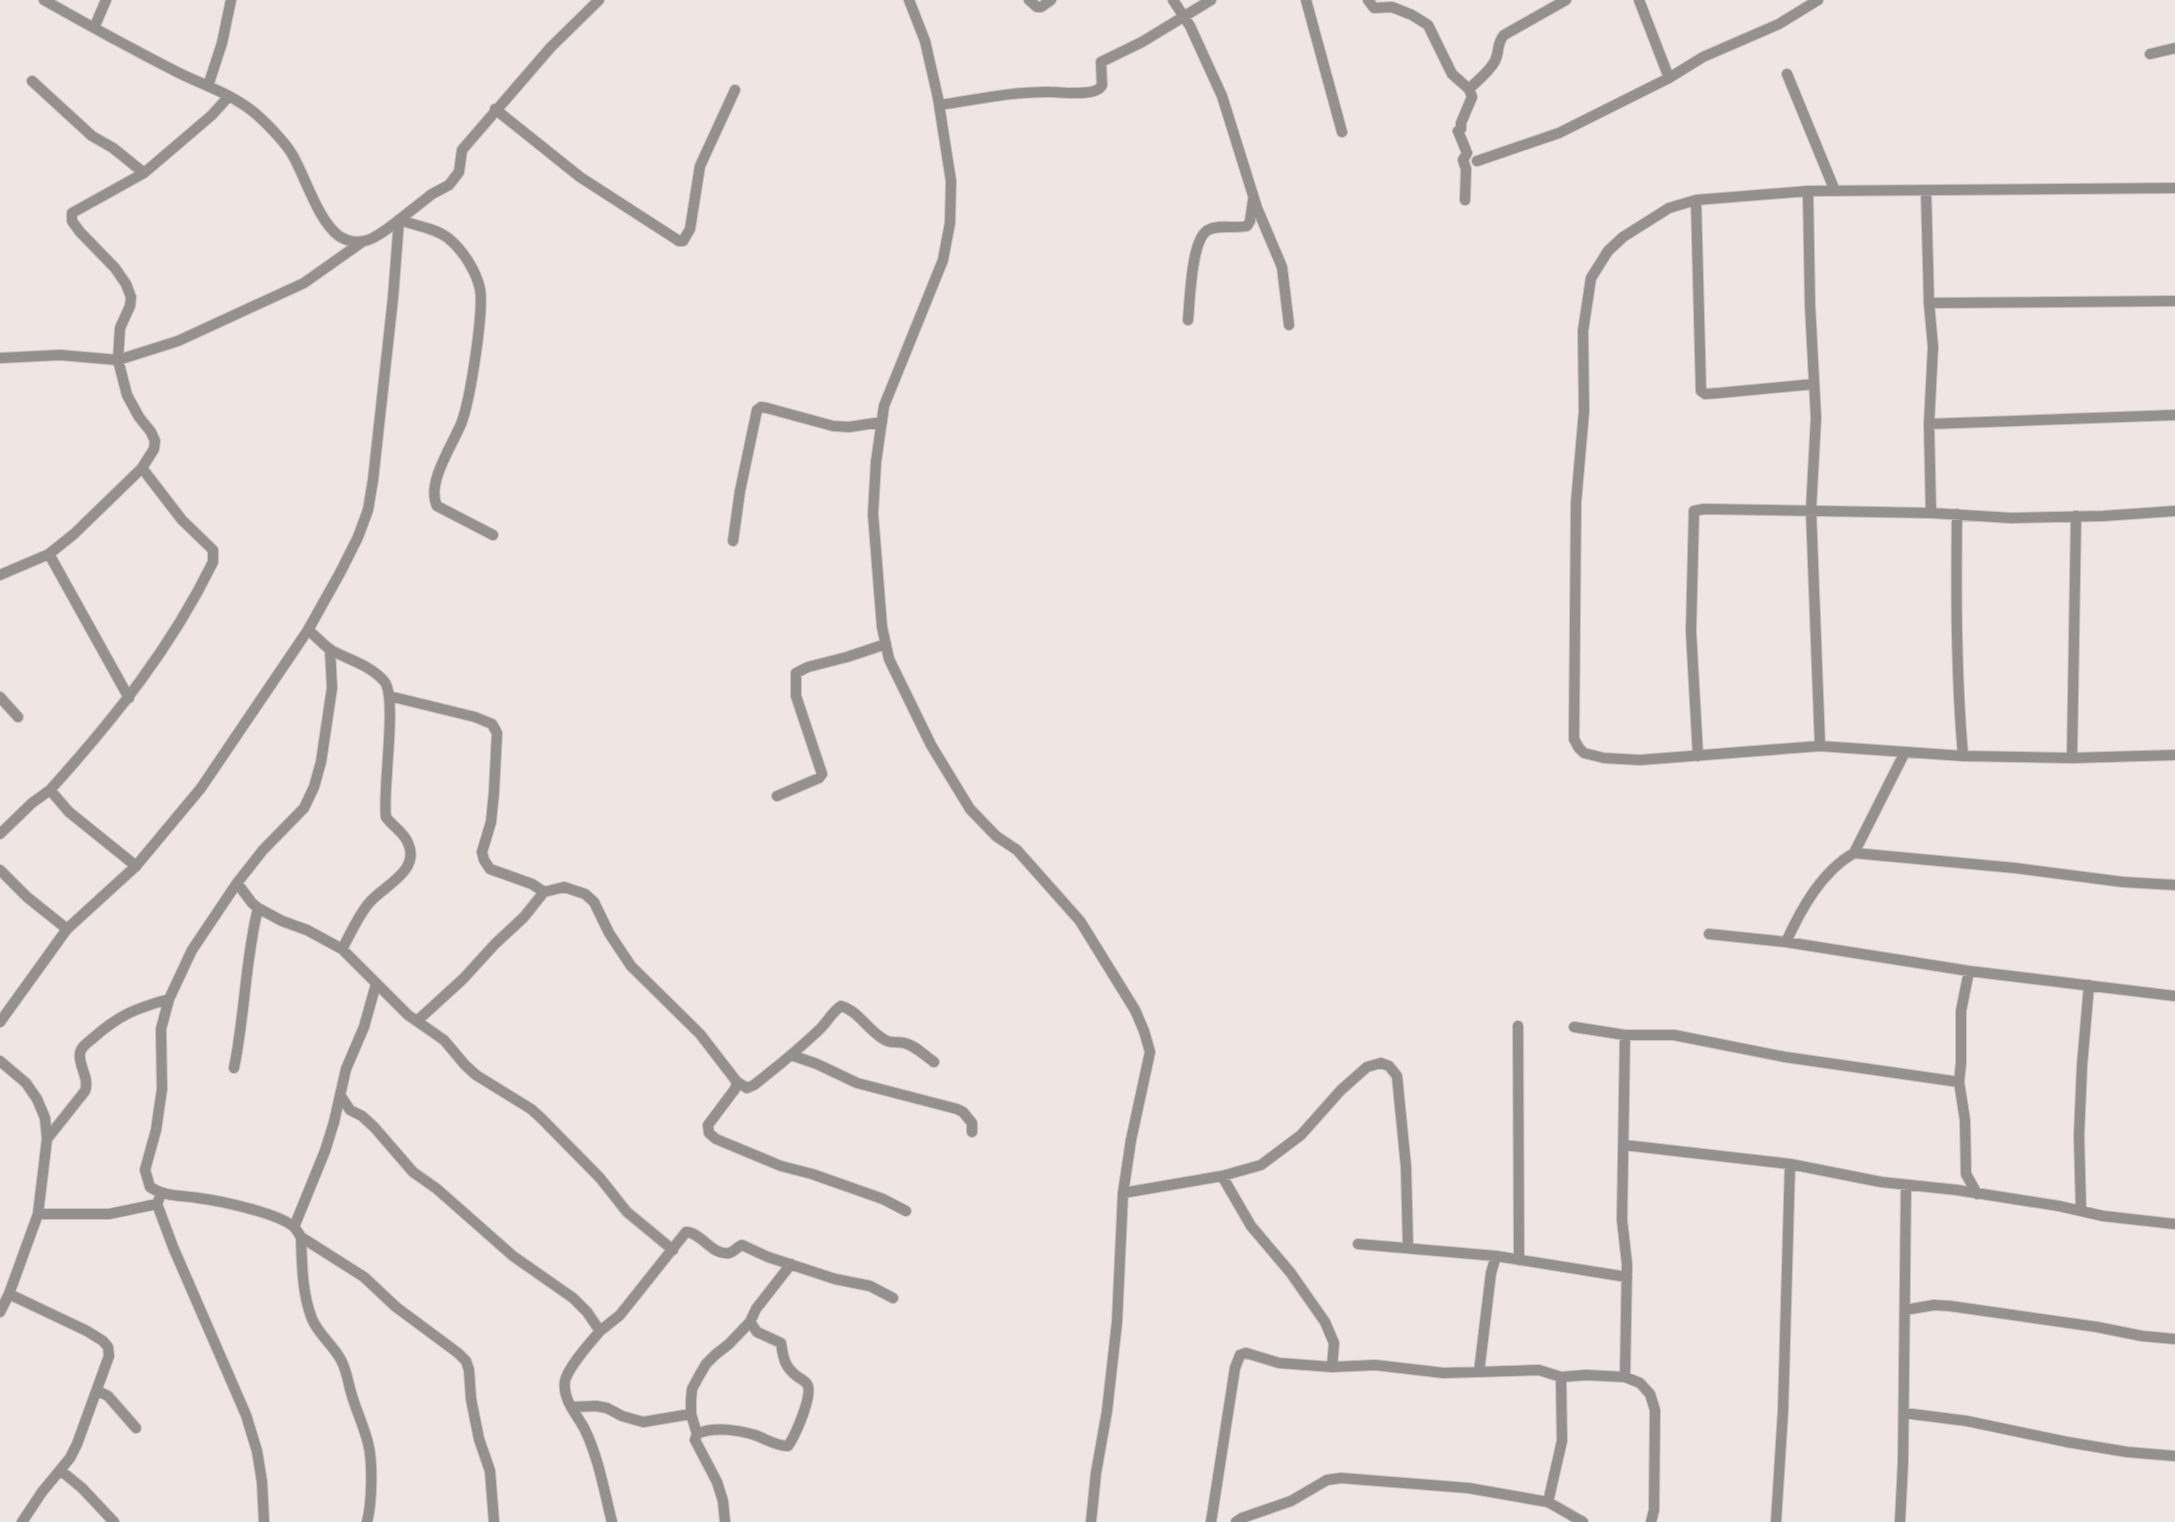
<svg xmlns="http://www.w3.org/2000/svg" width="2175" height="1522" viewBox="0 0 2175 1522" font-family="'Work Sans',sans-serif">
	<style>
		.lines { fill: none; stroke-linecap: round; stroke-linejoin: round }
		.minor-casing { stroke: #cac2c1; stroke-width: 12 }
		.tertiary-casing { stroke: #cac2c1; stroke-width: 12 }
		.minor { stroke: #94908f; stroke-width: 10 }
		.tertiary { stroke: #94908f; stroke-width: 10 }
	</style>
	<rect width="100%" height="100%" fill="#efe6e4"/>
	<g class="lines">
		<g class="minor-casing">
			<path id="minor" d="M44 0C88 25 132 49 177 72 201 84 229 93 251 110 263 119 284 141 292 154 305 176 318 221 339 236 362 251 381 234 399 220 414 225 435 228 448 238 463 250 476 271 480 289 484 312 470 402 461 424 452 446 426 483 437 506L493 535
				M909 0 925 41 938 98 951 181 950 223 943 260 884 406 876 462 873 514 882 627 889 659 931 745 970 809 996 836 1017 850 1080 921 1135 1010 1144 1031 1150 1052 1131 1140 1123 1193 1117 1322 1107 1411 1096 1473 1091 1522
				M1029 0 1037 7H1041L1051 0
				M1173 0 1190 26 1222 96 1257 208 1282 267 1289 325
				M1306 0 1342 132
				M1368 0 1374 8 1392 7 1412 15 1428 25 1452 74 1469 89 1472 97 1461 123V129L1458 131 1467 153 1463 160 1466 169 1465 200
				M1639 0 1669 78
				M94 28 106 0
				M2150 54 2175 48
				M1787 74 1835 191
				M32 81 92 136 113 148 144 173
				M208 86 222 43 231 0
				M1469 89C1477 81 1489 72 1495 61 1500 51 1496 44 1504 35L1566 0
				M939 105C976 100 1014 91 1051 92 1062 92 1097 97 1102 85L1101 62 1142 42 1211 0
				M495 109 580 177 679 241H683L690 229 700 166 735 90
				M1477 161 1559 133 1669 78 1703 57 1779 24 1818 0
				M2175 188 1808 191 1696 200 1669 208 1623 237 1608 251 1591 278 1583 331 1584 411 1576 503 1574 739 1579 748 1584 753 1604 758 1640 760 1820 746 1963 756 2072 758 2175 755
				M1808 191 1810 305 1816 418 1811 510 1820 746
				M1926 191 1929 303 1933 347 1929 424 1931 513
				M1696 200 1701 391 1705 394 1719 393 1814 384
				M1929 303 2175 301
				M1188 320C1190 301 1191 239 1208 230 1219 224 1234 229 1247 226L1250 221 1253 200
				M0 358 60 355 118 360 178 341 304 283 362 242
				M1929 424 2175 415
				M1957 514C1956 595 1956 675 1963 756
				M733 541 740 491 757 410 761 407 767 408 833 426 849 427 882 422
				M49 554 129 698
				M0 575 49 554 74 534 142 468 154 449 155 441 151 432 139 417 127 395 118 360 120 328 130 306 131 297 126 284 115 268 80 232 72 221V213L144 173 212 115 229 96
				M308 630C316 636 323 645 331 650 349 660 370 665 384 681 398 697 382 791 386 817 392 826 404 832 408 843 421 871 383 886 369 903 358 916 350 935 342 949
				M330 649 332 688 321 762 314 787 304 808 263 850 237 883 192 950 169 999 161 1029 162 1089 156 1130 145 1170 150 1187C165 1197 180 1195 198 1198 221 1201 278 1213 294 1227 297 1230 299 1234 301 1237L364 1277 396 1307 458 1353 466 1361 469 1370 471 1399 479 1439 490 1471 494 1522
				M389 696 475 717 492 724 497 733 494 792 491 822 482 852 484 860 490 869 532 884 544 892 564 887 585 894 594 902 609 933 631 966 700 1034 737 1082 747 1088 754 1085C777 1067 799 1049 820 1029 828 1021 832 1012 841 1006 859 1011 868 1031 885 1040 892 1044 897 1041 904 1043 915 1045 925 1056 934 1062
				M0 697 18 717
				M1698 756 1691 631 1694 511 1704 509 1931 513 2011 518 2103 516 2175 511
				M2072 758 2076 516
				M777 796 819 778 822 774 796 696V673L808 667 847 657 886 644
				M0 834 32 803 50 790
				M1854 853 2015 868 2123 882 2175 885
				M136 866 69 812 50 790C114 719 171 648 213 562V550L182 520 142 468
				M0 870 27 897 67 929
				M237 883 252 903 258 908 282 921 307 930 342 949 408 1015 444 1040 465 1065 476 1075 531 1109 541 1118 600 1178 627 1212 673 1250
				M1709 934 1786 942 1969 971 2175 996
				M1786 942C1801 909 1822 871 1854 853L1905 752
				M1969 971 1961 1011V1063L1959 1082 1965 1120 1966 1174 1977 1194
				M417 1021 463 979 495 944 524 917 544 892
				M1518 1026 1519 1260
				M1574 1027 1625 1035H1674L1785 1057 1959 1082
				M1625 1035 1622 1220 1627 1264 1625 1377
				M791 1055 817 1064 857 1083 957 1109 963 1112 972 1123V1132
				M0 1061 26 1083 37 1099 45 1118 47 1139 38 1214 9 1294 0 1312
				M234 1068C245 1015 245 961 258 908
				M737 1082 735 1089 708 1125 709 1133 716 1139 781 1166 812 1174 883 1199 906 1211
				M340 1095 350 1110 362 1116 374 1127 413 1172 437 1189 513 1256 573 1298 587 1312 600 1331 620 1315 686 1232C701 1232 712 1256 729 1253 734 1252 737 1247 742 1245L768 1257 835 1279 870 1286 893 1298
				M47 1139 85 1091C90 1078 78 1066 80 1053 81 1047 87 1043 92 1039 119 1015 134 1009 169 999
				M1624 1145 1790 1164 1881 1182 1957 1190 2059 1206 2103 1216 2175 1224
				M1222 1176 1251 1226 1290 1272 1325 1322 1334 1343 1332 1367
				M1123 1193 1222 1176 1261 1165 1301 1135 1341 1090 1367 1067 1381 1063 1389 1066 1397 1076 1406 1167 1408 1248
				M157 1204 173 1247 246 1415 257 1451 262 1482 264 1522
				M2081 1210 2079 1136 2082 1066 2089 985
				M38 1214H109L157 1204 159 1199
				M294 1227 325 1151 334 1122 346 1069 364 1027 376 984
				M301 1237C302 1265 302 1293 312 1319 319 1335 333 1345 341 1360 347 1371 348 1383 352 1396 357 1412 364 1427 368 1443 373 1462 372 1503 367 1522
				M1358 1244 1496 1256 1627 1277
				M9 1294 87 1331 103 1341 108 1347 109 1356 77 1444 70 1458 42 1492 22 1522
				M1905 1310 1934 1305 1950 1306 2097 1327 2142 1336 2175 1339
				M600 1331C590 1343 568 1367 565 1381 562 1400 577 1414 585 1430 599 1459 604 1491 612 1522
				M1479 1372 1491 1273 1496 1256
				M98 1391 108 1396 136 1428
				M572 1407 596 1406 607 1408 622 1416 643 1422 691 1414
				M1904 1413 1967 1421 2067 1442 2127 1452 2175 1456
				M697 1434C713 1426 738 1430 755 1435 766 1439 776 1446 788 1446 795 1436 814 1394 807 1384 805 1381 801 1379 798 1377 785 1368 783 1358 781 1343L757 1332 750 1322
				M60 1470 82 1488 114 1522
				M1548 1502 1562 1441 1561 1377
				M725 1522 723 1501 717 1482 695 1440 697 1434 691 1414V1400L692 1389 699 1376 706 1364 715 1355 729 1344 750 1322 756 1309 791 1264
				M1211 1522 1235 1368 1240 1355 1246 1353 1279 1363 1332 1367 1375 1365 1444 1373 1539 1370 1561 1377 1586 1375 1625 1377 1640 1383 1650 1394 1655 1410 1654 1510 1651 1522
				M1236 1522 1242 1518 1291 1501 1327 1480 1341 1478 1468 1488 1548 1502 1583 1522
				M1776 1522 1783 1411 1790 1164
				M1900 1522 1903 1462 1906 1185"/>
		</g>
		<g class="tertiary-casing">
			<path id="tertiary" d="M0 1022 67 929 136 866 201 788 308 630 341 571 358 537 368 510 373 480 393 298 399 220 432 194 449 185 459 172 462 150 551 47 599 0"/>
		</g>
		<use href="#minor" class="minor"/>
		<use href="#tertiary" class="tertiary"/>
	</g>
</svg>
